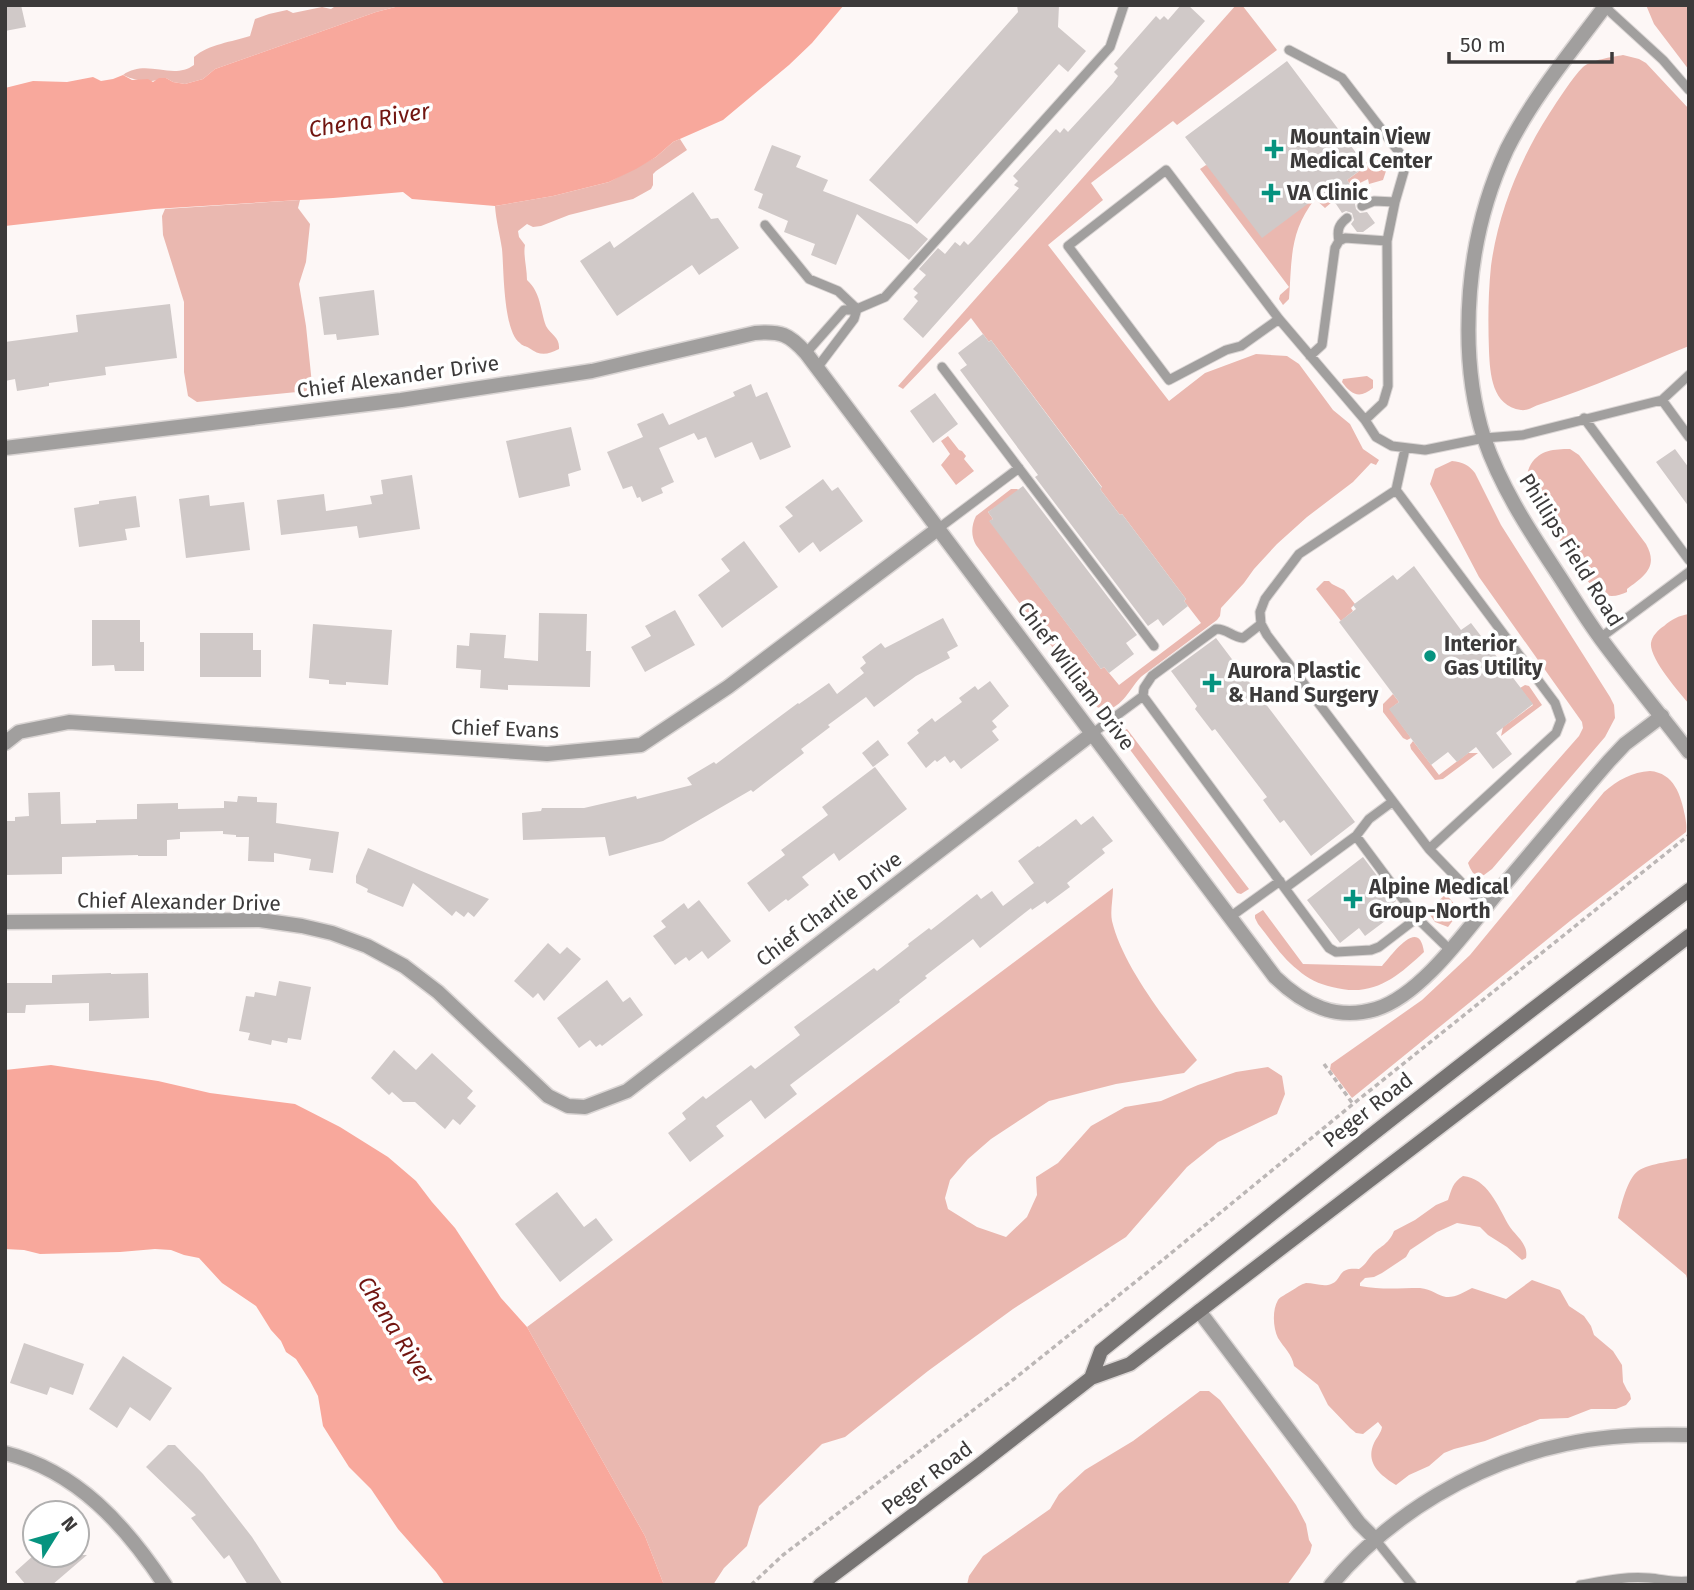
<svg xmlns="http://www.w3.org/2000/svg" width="1694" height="1590" viewBox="0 0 1694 1590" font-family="'Fira Sans',sans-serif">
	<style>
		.green { fill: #eab8b0 }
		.water { fill: #f8a89c }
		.building { fill: #d0c9c8 }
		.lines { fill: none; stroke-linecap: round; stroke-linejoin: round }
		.service-casing { stroke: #dad5d4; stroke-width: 11 }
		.minor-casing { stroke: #dad5d4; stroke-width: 17 }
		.tertiary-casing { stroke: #dad5d4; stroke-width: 17 }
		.secondary-casing { stroke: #dad5d4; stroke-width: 17 }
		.path { stroke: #bcb7b6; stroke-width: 3.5; stroke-dasharray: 5 3.5; stroke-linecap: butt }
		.service { stroke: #a19f9e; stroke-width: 9 }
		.minor { stroke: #a19f9e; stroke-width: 14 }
		.tertiary { stroke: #a19f9e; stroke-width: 14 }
		.secondary { stroke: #777473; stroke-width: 14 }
		.poi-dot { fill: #06937f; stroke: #fff; stroke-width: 2.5 }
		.labels { text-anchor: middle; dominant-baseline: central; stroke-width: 7; stroke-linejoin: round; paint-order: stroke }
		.poi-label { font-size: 21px; font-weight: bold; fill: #3c3a3a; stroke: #fff; text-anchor: start }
		.street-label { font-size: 21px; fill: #3c3a3a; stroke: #fff }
		.water-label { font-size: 23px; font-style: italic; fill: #711510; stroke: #fff }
	</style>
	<rect width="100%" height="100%" fill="#fdf7f6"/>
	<path class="green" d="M337 5H403L376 12 215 69 203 79 185 84 173 82 166 78C150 83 138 82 123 75 147 58 172 81 194 65V57C209 44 232 42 250 36L255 19 269 14 287 10 293 13 322 7 331 9Z
		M1236 5H1242L1277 50 1177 125 1173 121 1091 183 1103 200 1048 245 1169 401 1205 373 1256 354 1287 356 1299 364 1333 410 1350 424 1363 449 1379 460 1376 465 1371 463 1353 482 1307 517 1277 544 1254 569 1244 583 1221 608 1220 616 1217 620 1142 676C1129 688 1119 717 1097 707L976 545C971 536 971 526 976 516L1011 489H1017L1021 491 988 512 993 519 990 521 1101 669 1104 667 1119 685 1201 623 1184 601 1186 599 1122 514 1120 515 1100 489 1102 487 991 340 989 342 971 318 903 389 898 386Z
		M1646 5H1689V70L1654 24Z
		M1623 55 1639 59 1646 63 1689 109V346C1640 366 1591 388 1541 404 1534 406 1528 411 1521 410 1492 406 1490 374 1489 351 1488 323 1488 295 1491 266 1498 213 1520 159 1549 114 1558 100 1572 78 1583 67 1591 60 1612 57 1623 55Z
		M680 139 687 150 656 171 653 174V185L651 189 633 199 569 215 541 226 533 227 527 224 518 231 519 237 525 245C523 255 527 268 527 280 541 293 540 309 546 326 551 335 560 337 559 349 547 355 540 356 529 348 526 346 522 346 520 343 503 331 504 269 502 249 500 235 496 221 495 206L553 196 609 182 656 157 673 142Z
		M1381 158 1387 168 1383 180 1369 184 1368 179 1352 187 1347 180 1365 167 1364 164 1368 161 1372 165Z
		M1206 165 1321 194 1332 202 1325 208 1315 199C1289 232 1292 260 1289 299L1283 305 1279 299 1280 295 1289 287 1200 169Z
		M300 200 298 208 310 224 306 262 299 284 306 326 312 384 307 391 197 402 188 396 184 372V302L163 235 162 216 165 209Z
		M1367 376 1373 380V388C1360 399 1351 395 1342 382L1343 379Z
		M948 436 959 450 962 451 966 456 964 459 974 471 956 485 941 465 950 454 941 441Z
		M1570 449 1579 455 1646 544C1659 567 1644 576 1627 589V592C1619 596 1609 598 1601 593 1588 586 1572 558 1564 546 1550 526 1516 488 1531 464 1540 450 1554 449 1570 449Z
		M1452 461C1463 462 1469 465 1475 473L1501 525 1610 697 1614 705 1615 718 1605 737 1492 869 1484 875 1479 876 1473 873 1470 868 1468 863 1470 860 1579 736 1583 728 1582 722 1479 577 1430 484 1435 469Z
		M1324 581H1329L1332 584 1344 590 1355 604 1351 608 1353 611 1341 621 1316 589Z
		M1689 614V704C1679 692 1649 658 1651 643 1652 636 1658 630 1664 626 1672 619 1678 616 1689 614Z
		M1525 685 1529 686 1542 705 1501 736 1503 727 1533 705 1520 688Z
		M1393 694 1399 702 1390 709 1411 738 1407 740 1403 738 1383 712V704Z
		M1127 729 1130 733 1249 889 1241 894 1237 893 1122 739 1121 732Z
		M1413 741 1439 775 1468 753H1478L1443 779 1435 780 1411 749 1410 745Z
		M1650 771C1674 773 1681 795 1685 816 1686 822 1687 826 1686 832L1570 921 1352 1098 1330 1069 1331 1064 1422 1000 1470 955 1604 792C1618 780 1632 772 1650 771Z
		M1113 888C1113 899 1110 911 1112 921 1123 967 1168 1023 1197 1060L1184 1073 1116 1084 1049 1101 991 1139 968 1159 950 1180 945 1198 948 1209 977 1227 1006 1237 1027 1217 1037 1195 1036 1177 1058 1163 1091 1126 1125 1107 1161 1101 1198 1085 1236 1072 1268 1067 1282 1076 1285 1094 1277 1114 1218 1142 1187 1167 1126 1237 1013 1309 928 1371 845 1437 822 1444 759 1506 747 1546 724 1568 713 1585H664L645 1536 527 1327Z
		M1446 894 1455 905 1454 919 1448 927 1435 922 1428 912 1431 908Z
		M1263 910 1303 964 1382 966C1392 955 1419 916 1424 952 1396 978 1373 998 1332 987 1319 984 1308 979 1298 970 1282 958 1271 940 1258 924L1255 918V915Z
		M1689 1158V1285L1686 1275 1618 1218C1621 1206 1627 1179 1638 1171 1650 1163 1675 1161 1689 1158Z
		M1463 1176C1487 1178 1498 1206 1508 1224 1514 1235 1529 1243 1526 1258L1522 1260 1507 1247 1488 1235 1480 1227 1457 1223 1437 1232 1410 1250 1406 1257 1382 1273 1374 1277 1365 1278 1360 1283V1286C1382 1290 1399 1288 1420 1288 1432 1289 1438 1296 1446 1297 1455 1298 1464 1292 1472 1288L1506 1299 1532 1280 1560 1290 1569 1306 1584 1316 1591 1326 1594 1335 1613 1351 1622 1365 1623 1382 1627 1390 1630 1394 1631 1399 1626 1405 1616 1409H1591L1568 1418 1540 1419 1485 1441 1454 1449 1444 1453 1429 1466 1409 1475 1396 1485C1380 1475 1365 1463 1374 1443 1377 1437 1381 1433 1382 1427L1378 1422 1363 1434 1356 1433 1350 1428 1328 1405 1318 1385 1294 1366C1292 1354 1284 1348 1278 1338 1273 1328 1272 1310 1278 1300 1281 1296 1287 1294 1291 1291 1296 1288 1301 1284 1306 1283 1313 1283 1320 1286 1328 1285 1344 1282 1335 1266 1359 1269 1365 1265 1367 1261 1371 1256 1379 1246 1388 1246 1394 1231L1415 1220 1436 1205 1448 1200C1452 1189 1452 1183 1463 1176Z
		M1200 1391H1209L1220 1400 1270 1468 1296 1505 1306 1524 1309 1540 1312 1545 1310 1553 1287 1585H967L969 1576 983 1556 1050 1509 1059 1494 1085 1470 1133 1441Z"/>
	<path class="water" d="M403 5H844L812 43 789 65 723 120 673 142 656 157 636 169 609 182 553 196 495 206 412 199 403 192 333 198 154 209 5 226V88L33 81 67 82 93 77 101 81 113 79 123 75 132 80 148 79 153 82 159 78H166L173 82 185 84 203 79 215 69 376 12Z
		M51 1065 158 1081 210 1093 295 1104 340 1127 388 1157 416 1181 432 1202 455 1228 501 1298 527 1327 645 1536 664 1585H445L436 1572 398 1529 371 1489 349 1467 323 1426 318 1396 310 1381 296 1359 286 1352 281 1341 271 1330 256 1306 222 1283 199 1258 184 1255 171 1250 155 1249 120 1252 40 1254 24 1250 5 1249V1070Z"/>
	<path class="building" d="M5 5H21L26 27 5 31Z
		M1017 5H1059L1058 27 1086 51 1068 72 1059 64 917 224 869 180 1018 12Z
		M1181 5H1188L1205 21 923 338 903 319 918 301 914 297 918 293 913 289 926 275 919 269 938 248 945 254 955 242 960 246 964 241 968 245 973 240 1019 188 1014 185 1018 181 1013 176 1056 129 1060 133 1064 128 1068 132 1113 83 1118 76 1114 72 1118 68 1114 64 1156 16 1160 20 1164 16 1168 20Z
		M1287 61 1366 166 1347 180 1354 190 1352 192 1358 200 1355 204 1356 209 1360 213 1367 212 1375 223 1363 232H1357L1351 224 1354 220 1352 213 1346 211 1342 213 1336 204 1321 194 1262 238 1185 137Z
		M772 145 801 156 796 167 828 180 823 191 911 225 928 239 909 260 857 214 836 265 811 255 815 244 784 232 788 221 758 208 763 194 754 190Z
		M693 192 711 219 718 218 739 248 699 275 692 265 617 316 580 261 610 241 614 248Z
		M374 290 379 335 337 340 336 334 324 335 319 297Z
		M170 304 177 358 105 367 106 375 49 383V386L17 391 15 379 5 381V342L78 332 76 315Z
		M983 334 989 342 991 340 1102 488 1100 489 1120 515 1122 514 1186 599 1184 601 1188 606 1163 626 1158 619 1148 626 1035 477 1038 475 960 370 967 365 958 353Z
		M751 384 756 397 767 392 791 447 760 460 752 442 715 458 706 437 698 440 694 433 659 448 674 482 661 488 663 493 642 502 640 497 637 498 632 486 623 489 607 452 643 437 637 424 663 413 669 425 735 396 733 392Z
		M935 393 958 424 933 443 910 411Z
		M571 427 581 470 568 474 570 486 519 498 506 441Z
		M1675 449 1689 468V507L1656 462Z
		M412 475 420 529 359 538 357 526 281 535 277 500 324 494 326 511 372 504 370 496 383 494 381 480Z
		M823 479 832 491 838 487 863 521 820 552 813 542 799 553 779 526 793 516 785 507Z
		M1023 486 1137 635 1126 643 1134 654 1109 673 1104 667 1101 669 989 521 993 519 988 512Z
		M209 495 210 506 244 502 250 550 186 558 179 499Z
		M136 496 140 527 125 529 127 540 79 547 74 508 99 504V501Z
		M744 541 778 587 722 628 698 595 730 571 721 559Z
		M1414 566 1461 630 1471 623 1533 704 1496 733 1512 754 1493 769 1476 747 1457 762 1448 752 1431 765 1389 709 1399 702 1339 622 1356 609 1353 605 1393 575 1397 580Z
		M675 610 695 645 645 672 631 647 651 636 645 626Z
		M539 613 587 614 586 651H591L590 687 508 685V690L480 688 481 670 456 668 457 645 469 646 470 633 506 635 504 658 538 661Z
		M943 618 958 646 947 652 950 658 916 676 874 707 866 697 828 725 830 727 801 749 804 753 753 792 751 790 663 841 609 856 605 837 523 840 522 813 541 811 542 808H584L636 796 637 799 692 785 687 778 714 762 716 764 798 703 799 704 829 683 837 694 864 673 860 668 866 663 862 657 881 643 885 648Z
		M92 620H140V642H144V671H115L114 665 92 666Z
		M313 624 392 630 388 685 346 682V685L329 684V680L309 678Z
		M200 633H253V650H261V677H200Z
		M1216 638 1355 822 1311 856 1284 820 1280 823 1263 800 1267 797 1215 729 1212 731 1195 709 1197 706 1171 671Z
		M990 681 1009 706 992 721 997 727 992 731 999 740 961 769 954 760 950 763 945 756 937 762 935 760 926 768 907 743 919 733 917 730 932 718 935 722 962 702 959 698 975 686 978 690Z
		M878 740 889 755 873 767 862 753Z
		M875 767 907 809 839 861 834 853 802 877 809 885 788 901 786 899 769 912 747 883 785 855 781 850 828 815 822 807Z
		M60 792 61 824 96 823V820L137 819V804L178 803V809L224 808V801L237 802 238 796 257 797V802L277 803 276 823 339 832 333 873 309 870 311 859 274 853V862L248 861 249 837H236V835L223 834V831L180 832V839L167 840V856H138V855L62 857V874L5 875V821H15V817L29 816 28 793Z
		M1093 816 1113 841 1102 849 1105 853 1067 883 1070 887 1047 904 1045 901 1032 910 1031 908 980 948 973 939 925 976 927 978 899 1000 900 1002 790 1085 797 1094 765 1119 751 1100 716 1126 724 1136 690 1162 668 1133 686 1119 682 1113 703 1096 706 1099 751 1065 755 1069 800 1035 794 1027 874 968 877 971 909 946 908 944 929 928 931 930 977 894 981 899 992 891 1003 906 1034 883 1018 861 1038 846 1039 847 1076 819 1081 825Z
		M368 848 419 870 489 899 474 917 468 912 464 917 456 911 452 916 413 883 403 907 367 892 368 889 356 883V876Z
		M1363 857 1396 901 1379 914 1385 921 1365 936 1359 928 1340 943 1307 900Z
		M699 900 731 941 708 959 702 951 689 961 686 957 675 965 653 936 666 927 661 921 684 903 688 909Z
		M548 943 560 954 567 947 581 959 544 1001 538 993 533 998 514 981Z
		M111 973V974L148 973 149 1018 89 1021V1003L26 1005 25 1013H5V983H52V975Z
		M607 980 623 1002 630 997 643 1015 602 1046 600 1044 596 1047 590 1040 579 1048 557 1018Z
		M279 981 311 987 301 1040 288 1038 287 1043 272 1040 271 1045 248 1040 250 1033 239 1031 246 996 254 997 255 992 276 996Z
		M394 1050 416 1070 432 1053 473 1091 467 1098 476 1106 460 1125 453 1119 445 1129 415 1102H403L392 1092 389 1095 371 1078Z
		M557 1192 584 1227 596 1218 613 1240 560 1282 515 1224Z
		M24 1343 84 1364 73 1395 50 1387 47 1395 10 1383Z
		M123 1356 172 1388 150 1421 130 1407 117 1428 89 1409Z
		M168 1445H175L203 1474 252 1537 283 1585H248L229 1555 224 1559 191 1518 196 1515 146 1467Z
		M34 1555H87L52 1585H26L15 1572Z"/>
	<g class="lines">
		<g class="service-casing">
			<path id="service" d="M1605 7 1663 60 1689 90
				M1289 50 1342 78 1402 156 1404 171 1395 202 1387 241
				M1362 206 1374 201 1395 202
				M765 225 809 279 838 291 857 309
				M1339 241C1337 231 1338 225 1347 218
				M1279 319 1241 346 1226 350 1169 380 1068 246 1166 170 1279 319 1365 420 1376 437 1392 446 1425 450 1484 438 1523 435 1662 400 1689 375
				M806 353 844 310 857 309 885 297 1110 47 1124 5
				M1310 356 1322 345 1335 248 1339 241 1345 238 1387 241 1388 386 1383 403 1365 420
				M942 367 1154 646
				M817 368 854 319 857 309
				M1662 400 1689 437
				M1584 418 1689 560
				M1405 449 1396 490 1555 703 1561 720 1556 733 1429 849 1485 907
				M1396 490 1299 554 1265 599 1260 612 1261 624 1267 635 1429 849
				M939 528 1019 468
				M1600 638 1689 572
				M1143 696 1144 688 1152 676 1216 629C1226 628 1232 637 1243 638L1261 624
				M1093 733 1143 696 1329 948 1336 952 1371 950 1379 947 1417 918 1451 951
				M1356 836 1417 918
				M1285 888 1356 836 1369 819 1392 802
				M1230 917 1280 881
				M1375 1539 1412 1585
				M1580 1585C1603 1581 1625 1576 1649 1578 1663 1579 1674 1583 1689 1581"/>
		</g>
		<g class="minor-casing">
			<path id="minor" d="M5 448 401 400 592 371 755 333C781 331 789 334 806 353L1275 977C1304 1005 1336 1021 1376 1009 1422 995 1468 928 1498 892 1535 848 1572 804 1609 761L1625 744 1662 716
				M5 743 19 732 69 722 547 754 641 745 728 687 939 528
				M5 922 260 920 302 926 332 933 367 946 404 966 438 992 548 1096 568 1106 585 1107 627 1091 1093 733
				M1199 1311 1359 1523 1375 1539
				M5 1453C77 1471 125 1525 165 1585
				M1331 1585C1390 1514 1476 1463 1566 1444 1607 1435 1648 1434 1689 1435"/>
		</g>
		<g class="tertiary-casing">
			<path id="tertiary" d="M1606 5C1571 52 1533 97 1507 149 1486 194 1474 242 1470 291 1466 341 1469 391 1484 438 1500 485 1527 527 1554 568 1570 592 1584 616 1601 639 1629 677 1660 714 1689 752"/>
		</g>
		<g class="secondary-casing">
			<path id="secondary" d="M1091 1378 1101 1351C1295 1194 1490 1040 1689 890
				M820 1585 978 1466 1091 1378 1130 1364 1689 936"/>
		</g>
		<path class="path" d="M1324 1064 1353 1104
			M751 1585 783 1555 1014 1379 1159 1263 1353 1104 1689 835"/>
		<use href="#service" class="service"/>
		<use href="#minor" class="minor"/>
		<use href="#tertiary" class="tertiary"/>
		<use href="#secondary" class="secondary"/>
	</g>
	<g class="poi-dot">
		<path d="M1270.5 138.5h7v7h7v7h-7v7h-7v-7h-7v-7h7z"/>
		<path d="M1267.5 182.5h7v7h7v7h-7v7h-7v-7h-7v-7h7z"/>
		<circle cx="1430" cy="656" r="7"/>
		<path d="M1208.5 672.5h7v7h7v7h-7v7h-7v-7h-7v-7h7z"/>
		<path d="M1349.5 888.5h7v7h7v7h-7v7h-7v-7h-7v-7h7z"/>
	</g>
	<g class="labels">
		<g class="poi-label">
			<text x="1290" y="137">Mountain View<tspan x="1290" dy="24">Medical Center</tspan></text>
			<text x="1287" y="193">VA Clinic</text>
			<text x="1444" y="644">Interior<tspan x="1444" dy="24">Gas Utility</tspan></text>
			<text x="1228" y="671">Aurora Plastic<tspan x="1228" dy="24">&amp; Hand Surgery</tspan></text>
			<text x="1369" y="887">Alpine Medical<tspan x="1369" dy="24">Group-North</tspan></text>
		</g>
		<g class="street-label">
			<text transform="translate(398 377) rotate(-8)">Chief Alexander Drive</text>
			<text transform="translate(1571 550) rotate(58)">Phillips Field Road</text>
			<text transform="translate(1076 676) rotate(53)">Chief William Drive</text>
			<text transform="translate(505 729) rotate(2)">Chief Evans</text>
			<text transform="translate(179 902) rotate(1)">Chief Alexander Drive</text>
			<text transform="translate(829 909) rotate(-37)">Chief Charlie Drive</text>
			<text transform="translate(1368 1110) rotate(-38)">Peger Road</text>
			<text transform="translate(927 1478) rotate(-37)">Peger Road</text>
		</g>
		<g class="water-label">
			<text transform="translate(369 120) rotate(-9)">Chena River</text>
			<text transform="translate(396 1330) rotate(58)">Chena River</text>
		</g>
	</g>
	<rect width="1694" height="1590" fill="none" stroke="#3c3a3a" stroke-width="14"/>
	<g transform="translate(56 1534) rotate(53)"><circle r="33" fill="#ffffff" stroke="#b1b0b0" stroke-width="2"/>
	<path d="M0-5L12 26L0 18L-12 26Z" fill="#06937f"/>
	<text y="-10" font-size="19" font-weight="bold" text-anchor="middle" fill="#3c3a3a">N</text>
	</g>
	<path d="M1449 52v10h163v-10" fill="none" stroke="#3c3a3a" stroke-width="3.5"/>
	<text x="1460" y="52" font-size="21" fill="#3c3a3a" stroke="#ffffff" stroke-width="5" paint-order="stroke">50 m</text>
</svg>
